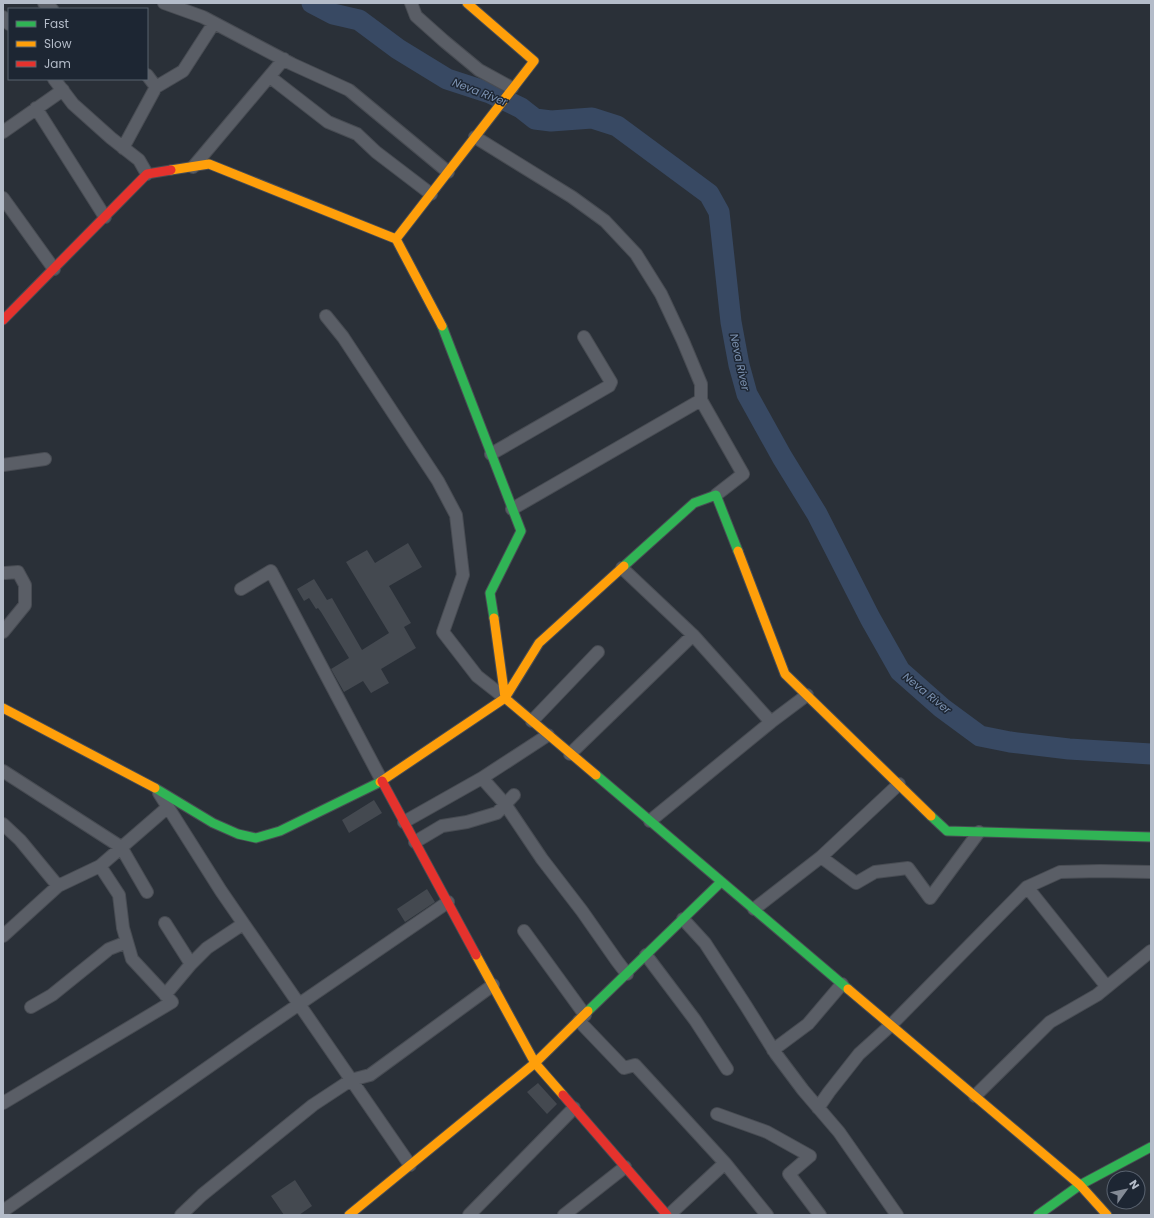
<svg xmlns="http://www.w3.org/2000/svg" width="1154" height="1218" viewBox="0 0 1154 1218" font-family="Poppins,sans-serif">
	<style>
		.lines { fill: none; stroke-linecap: round; stroke-linejoin: round }
		.river { stroke: #384963; stroke-width: 21 }
		.building { fill: #444950 }
		.street-casing { stroke: #484c53; stroke-width: 14 }
		.fast-casing { stroke: #484c53; stroke-width: 11 }
		.slow-casing { stroke: #484c53; stroke-width: 11 }
		.jam-casing { stroke: #484c53; stroke-width: 11 }
		.street { stroke: #5a5e66; stroke-width: 12 }
		.fast { stroke: #30b455; stroke-width: 9 }
		.slow { stroke: #ff9f0a; stroke-width: 9 }
		.jam { stroke: #e5322d; stroke-width: 9 }
		.labels { text-anchor: middle; dominant-baseline: central; stroke-width: 3; stroke-linejoin: round; paint-order: stroke }
		.water-label { font-size: 11px; font-style: italic; fill: #7c92b1; stroke: #1d2633 }
	</style>
	<rect width="100%" height="100%" fill="#2a3038"/>
	<g class="lines">
		<path class="river" d="M312 3 333 14 359 20 398 49 447 79 490 93 521 108 535 119 551 121 592 118 617 126 709 194 719 212 731 322 739 365 747 394 782 457 817 514 870 618 900 671 942 708 980 736 1010 742 1069 749 1151 754"/>
	</g>
	<path class="building" d="M408 543 422 567 389 586 411 623 404 627 416 648 381 669 389 683 371 693 363 681 344 692 331 669 349 658 321 612 318 608 316 609 309 598 304 601 297 589 314 579 327 600 332 598 362 650 389 633 346 562 367 550 375 563Z
		M374 800 382 813 349 833 342 820Z
		M427 889 435 902 405 922 397 909Z
		M538 1083 557 1104 547 1114 527 1092Z
		M295 1180 312 1206 299 1215H284L271 1196Z"/>
	<g class="lines">
		<g class="street-casing">
			<path id="street" d="M44 3 52 9
				M164 3 203 17 292 64 349 90 448 172
				M411 3 416 16 444 41 479 70 512 88
				M3 17 9 24
				M147 75 156 87 183 71 214 23
				M270 77 328 122 357 134 376 152 431 194
				M54 79 73 104 111 138 139 160 147 174
				M36 108 105 217
				M3 132 63 90
				M475 137 572 197 605 221 636 254 661 294 683 341 701 384V400L512 509
				M123 148 156 87
				M193 167 284 59
				M3 198 54 269
				M326 316 343 337 438 481 456 515 463 575 443 632 477 676 505 698
				M701 400 743 474 716 495
				M491 454 609 386 611 382 584 337
				M3 465 45 459
				M241 589 271 571 382 781
				M3 632 25 605V585L18 572 5 573
				M693 635 771 722 807 695
				M532 721 598 652
				M570 754 693 635 622 568
				M3 771 121 847 147 892
				M482 778 505 804 542 859 582 911 617 961 627 974
				M159 793 221 891 410 1165
				M650 821 771 722
				M404 822 482 778 548 735
				M3 824 20 840 58 886
				M415 842 442 826 467 822 497 813 514 795
				M821 857 856 883 875 872 908 868 930 898 979 832
				M754 909 821 857 899 784
				M683 919 705 943 746 1006 776 1054 803 1090 839 1132 897 1215
				M165 923 191 964
				M524 931 585 1015
				M3 936 58 886 100 866
				M646 955 695 1020 727 1069
				M1107 987 1027 887 1060 872 1100 871 1151 872
				M165 995 191 964 207 948 243 924
				M31 1007 52 995 109 949 127 942
				M579 1021 624 1068 635 1065 725 1163 767 1215
				M773 1050 808 1024 842 984
				M975 1096 1050 1022 1097 995 1151 951
				M3 1103 172 1002 132 959 123 928 119 895 100 866 168 807
				M818 1108 829 1092 859 1054 891 1025 1027 887
				M717 1114 767 1132 810 1156 789 1174 820 1215
				M3 1211 257 1033 448 902
				M181 1215 202 1195 313 1105 351 1080 370 1075 493 985
				M469 1215 574 1108
				M564 1215 625 1167
				M669 1215 725 1163"/>
		</g>
		<g class="fast-casing">
			<path id="fast" d="M442 326 521 531 490 593 494 618
				M624 566 694 503 716 495 738 551
				M596 775 848 989
				M155 788 213 823 238 834 256 838 280 831 380 782
				M931 816 947 831 1151 837
				M588 1011 721 882
				M1038 1215 1080 1185 1151 1147"/>
		</g>
		<g class="slow-casing">
			<path id="slow" d="M171 170 209 164 396 239 442 326
				M396 239 534 61 467 3
				M738 551 785 674 931 816
				M3 708 155 788
				M596 775 505 698 539 643 624 566
				M380 782 505 698 494 618
				M476 955 535 1063 563 1095
				M848 989 1080 1185 1107 1215
				M349 1215 535 1063 588 1011"/>
		</g>
		<g class="jam-casing">
			<path id="jam" d="M3 320 147 174 171 170
				M382 781 476 955
				M563 1095 667 1215"/>
		</g>
		<use href="#street" class="street"/>
		<use href="#fast" class="fast"/>
		<use href="#slow" class="slow"/>
		<use href="#jam" class="jam"/>
	</g>
	<g class="labels">
		<g class="water-label">
			<text transform="translate(480 92) rotate(21)">Neva River</text>
			<text transform="translate(740 362) rotate(78)">Neva River</text>
			<text transform="translate(927 693) rotate(39)">Neva River</text>
		</g>
	</g>
	<rect width="1154" height="1218" fill="none" stroke="#b4bcc9" stroke-width="8"/>
	<rect x="8" y="8" width="140" height="72" fill="#1d2633" stroke="#59626f"/>
	<rect x="16" y="21" width="20" height="6" fill="#30b455" stroke="#59626f"/>
	<text x="44" y="28" font-size="12" fill="#b4bcc9">Fast</text>
	<rect x="16" y="41" width="20" height="6" fill="#ff9f0a" stroke="#59626f"/>
	<text x="44" y="48" font-size="12" fill="#b4bcc9">Slow</text>
	<rect x="16" y="61" width="20" height="6" fill="#e5322d" stroke="#59626f"/>
	<text x="44" y="68" font-size="12" fill="#b4bcc9">Jam</text>
	<g transform="translate(1126 1190) rotate(57)"><circle r="19" fill="#1d2633" stroke="#59626f"/>
	<path d="M0-3L7 15L0 10L-7 15Z" fill="#848b96"/>
	<text y="-6" font-size="11" font-weight="bold" text-anchor="middle" fill="#b4bcc9">N</text>
	</g>
</svg>
